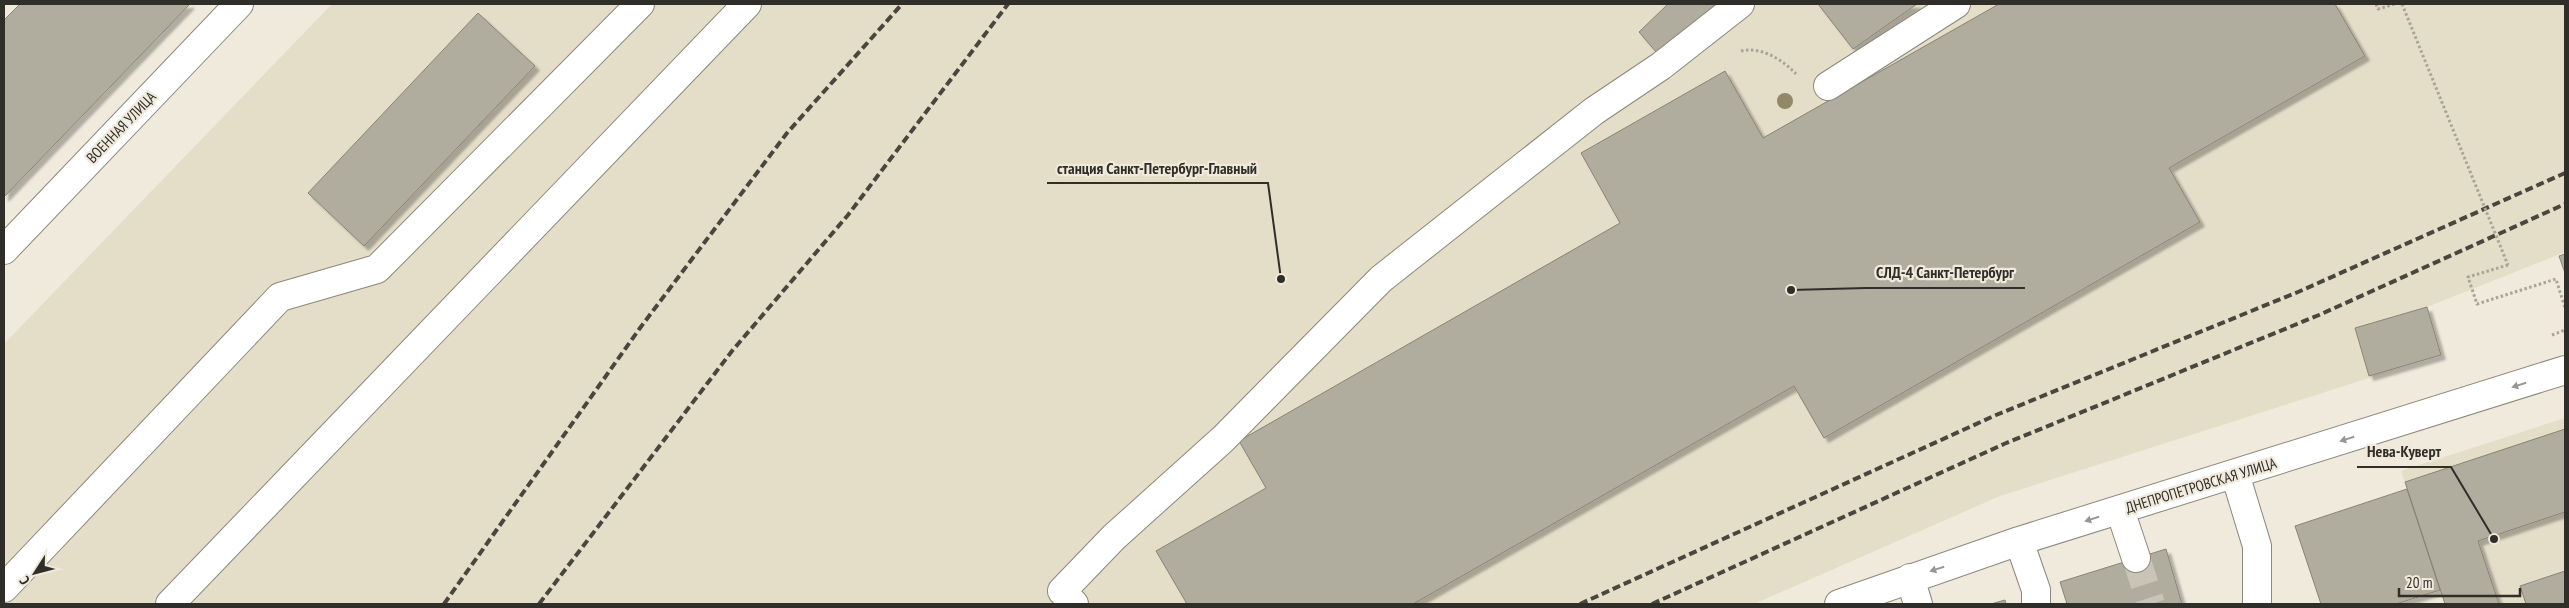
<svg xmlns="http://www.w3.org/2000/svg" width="2569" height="608" viewBox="0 0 2569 608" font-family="'PT Sans Narrow',sans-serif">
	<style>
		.built { fill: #e4ddc8 }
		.building { fill: #b0ac9e; stroke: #888477; filter: url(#shadow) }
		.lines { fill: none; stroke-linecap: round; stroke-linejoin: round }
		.minor-tunnel { stroke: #c9c4b8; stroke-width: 28; stroke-dasharray: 28 14; stroke-linecap: butt }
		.minor-casing { stroke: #8c887b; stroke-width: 30 }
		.path { stroke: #a8a499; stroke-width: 3; stroke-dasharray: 2.5 2.5; stroke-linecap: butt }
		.minor { stroke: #fff; stroke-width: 28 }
		.rail { stroke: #49463f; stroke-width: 4; stroke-dasharray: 8 4; stroke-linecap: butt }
		.path-bridge { stroke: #a8a499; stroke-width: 3; stroke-dasharray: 2.5 2.5; stroke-linecap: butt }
		.tree { fill: #918867 }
		.oneway { fill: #989694 }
		.labels { text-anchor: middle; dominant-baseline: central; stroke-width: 4.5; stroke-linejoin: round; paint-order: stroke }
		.street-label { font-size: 15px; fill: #302e28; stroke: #efeadc }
		.leader { fill: none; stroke: #302e28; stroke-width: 2 }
		.callout-dot { fill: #302e28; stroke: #efeadc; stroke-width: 2 }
		.callout-label { font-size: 16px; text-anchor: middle; font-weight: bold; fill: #302e28; stroke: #efeadc; stroke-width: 4.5; stroke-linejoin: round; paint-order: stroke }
	</style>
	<defs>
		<filter id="shadow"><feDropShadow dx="4.5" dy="4.5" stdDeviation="1" flood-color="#0004"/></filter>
	</defs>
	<rect width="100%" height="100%" fill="#efeadc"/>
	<path class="built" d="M332 4H2565V252L2427 307 2441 355 2000 496 1754 604H4V344Z
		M2565 418V604H2445L2401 471Z"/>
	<path class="building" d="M20 4H190L4 197V20Z
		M1668 4H1723L1664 61 1639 32Z
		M1818 4H1917L1853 49Z
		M1999 4H2335L2365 56 2169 168 2200 222 1824 438 1794 386 1413 604H1187L1156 551 1266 488 1239 441 1620 223 1581 153 1725 71 1763 138Z
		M478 13 535 66 364 246 308 193Z
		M2565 254V273L2559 256Z
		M2427 307 2441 355 2369 376 2355 328Z
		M2565 429V512L2478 541 2499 604H2445L2405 482Z
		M2407 489 2440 590 2396 604H2321L2295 526Z
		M2166 549 2182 604H2067L2060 582Z
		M2565 571V604H2526L2520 586Z
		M2005 600 2006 604H1991Z"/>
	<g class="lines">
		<path class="minor-tunnel" d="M2136 558 2151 604"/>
		<g class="minor-casing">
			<path id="minor" d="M1828 86 1956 4
				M4 250 239 4
				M2235 474 2257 546V604
				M2120 510 2136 558
				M2019 541 2036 590V604
				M1910 578 1918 604
				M4 588 280 297 377 269 640 4
				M170 604 747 4
				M1074 604 1062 591 1114 537 1223 439 1381 279 1594 111 1661 66 1740 4
				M1839 604 2019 541 2565 370"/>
		</g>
		<path class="path" d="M2376 4 2378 9 2395 4
			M1741 51C1761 46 1783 60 1796 74
			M2508 265 2468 277 2477 304 2556 279 2565 308
			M2552 335 2565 330"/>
		<use href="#minor" class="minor"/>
		<path class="rail" d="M444 604 640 328 787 133 902 4
			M539 604 732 351 848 215 1008 4
			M1580 604 1996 415 2298 292 2565 173
			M1652 604 2004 444 2319 315 2565 204"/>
		<path class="path-bridge" d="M2402 4 2508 265"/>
	</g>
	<circle class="tree" cx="1785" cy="101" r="8"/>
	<defs><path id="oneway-solid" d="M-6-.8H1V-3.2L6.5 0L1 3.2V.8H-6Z" transform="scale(1.25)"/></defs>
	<g class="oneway">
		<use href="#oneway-solid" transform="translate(2519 385) rotate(163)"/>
		<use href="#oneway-solid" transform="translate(2347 439) rotate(163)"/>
		<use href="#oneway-solid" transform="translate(2092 519) rotate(163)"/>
		<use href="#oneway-solid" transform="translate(1937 569) rotate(162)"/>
	</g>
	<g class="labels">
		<g class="street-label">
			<text transform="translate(121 127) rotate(-46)">ВОЕННАЯ УЛИЦА</text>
			<text transform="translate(2201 485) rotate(-17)">ДНЕПРОПЕТРОВСКАЯ УЛИЦА</text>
		</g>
	</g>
	<path class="leader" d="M1281 279L1268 183H1047M1791 290L1866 288H2025M2494 539L2451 467H2357"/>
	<g class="callout-dot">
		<circle cx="1281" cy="279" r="5"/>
		<circle cx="1791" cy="290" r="5"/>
		<circle cx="2494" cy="539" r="5"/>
	</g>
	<g class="callout-label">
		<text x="1157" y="174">станция Санкт-Петербург-Главный</text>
		<text x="1945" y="278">СЛД-4 Санкт-Петербург</text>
		<text x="2404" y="457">Нева-Куверт</text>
	</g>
	<rect width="2569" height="608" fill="none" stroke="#302e28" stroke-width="10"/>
	<g transform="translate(35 573) rotate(234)" stroke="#efeadc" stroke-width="4" paint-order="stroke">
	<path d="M0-4L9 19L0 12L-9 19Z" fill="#302e28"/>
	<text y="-8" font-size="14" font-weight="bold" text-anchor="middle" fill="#302e28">С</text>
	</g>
	<path d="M2399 588v8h121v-8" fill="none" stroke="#302e28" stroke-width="2.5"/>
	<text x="2406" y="588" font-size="15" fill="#302e28" stroke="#efeadc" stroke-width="4" paint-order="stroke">20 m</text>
</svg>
